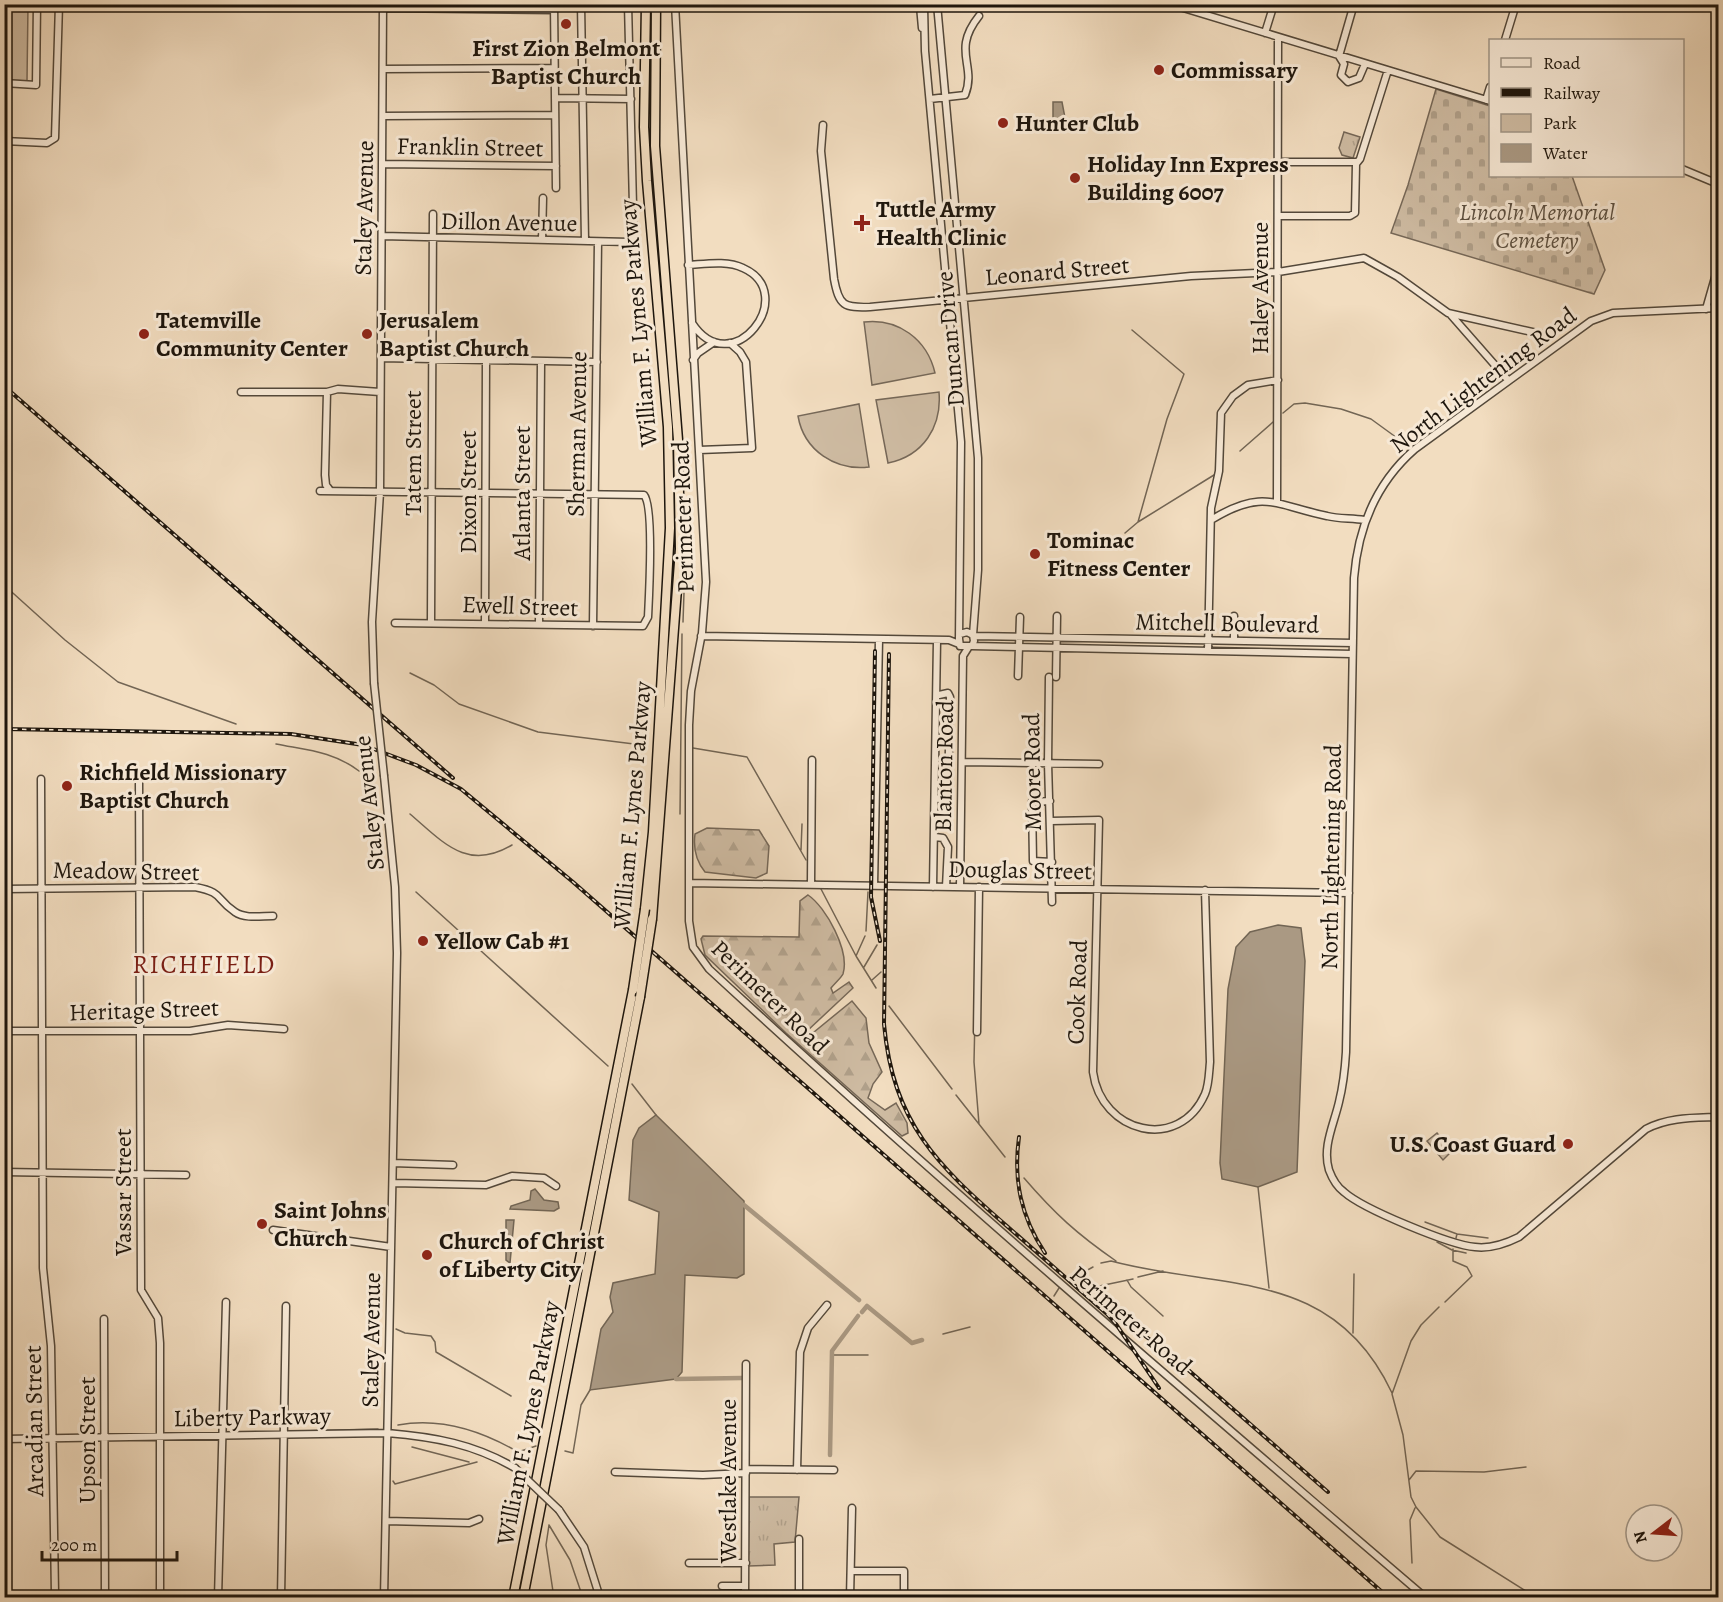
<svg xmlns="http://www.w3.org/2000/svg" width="1723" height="1602" viewBox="0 0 1723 1602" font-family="Alegreya,serif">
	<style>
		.green { fill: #cebba2; stroke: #766858; stroke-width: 1.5 }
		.forest { fill: url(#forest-firs); stroke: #766858; stroke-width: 1.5 }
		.cemetery { fill: url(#cemetery-stones); stroke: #766858; stroke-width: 1.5 }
		.park { fill: url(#park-tufts); stroke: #766858; stroke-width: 1.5 }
		.water { fill: #aa9983; stroke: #726554; stroke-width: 1.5 }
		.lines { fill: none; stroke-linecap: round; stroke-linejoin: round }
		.stream { stroke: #726554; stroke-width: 1.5 }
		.canal { stroke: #aa9983; stroke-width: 4.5 }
		.minor-casing { stroke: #53483a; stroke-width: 9 }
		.highway-casing { stroke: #1e160d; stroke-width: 11 }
		.minor { stroke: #f7e9d6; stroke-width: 6 }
		.highway { stroke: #f2ddc0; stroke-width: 8 }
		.rail-casing { stroke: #1e160d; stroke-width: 4 }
		.rail { stroke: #f7e9d6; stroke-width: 1.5; stroke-dasharray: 4.5; stroke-linecap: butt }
		.minor-bridge-casing { stroke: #53483a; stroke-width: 9; stroke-linecap: butt }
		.highway-bridge-casing { stroke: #1e160d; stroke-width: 11; stroke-linecap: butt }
		.minor-bridge { stroke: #f7e9d6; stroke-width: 6 }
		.highway-bridge { stroke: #f2ddc0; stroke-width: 8 }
		.poi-dot { fill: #8f2418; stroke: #f7e9d6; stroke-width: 2 }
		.labels { text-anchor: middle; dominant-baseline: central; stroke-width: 6; stroke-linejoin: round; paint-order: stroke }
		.poi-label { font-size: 24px; font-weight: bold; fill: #1e160d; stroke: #f7e9d6; text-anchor: start }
		.street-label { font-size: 24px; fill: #1e160d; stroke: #f7e9d6 }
		.park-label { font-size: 24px; font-style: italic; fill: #5c5041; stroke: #f7e9d6 }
		.neighbourhood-label { font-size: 26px; letter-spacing: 1.5px; fill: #7a1f14; stroke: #f7e9d6 }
	</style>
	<defs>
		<pattern id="forest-firs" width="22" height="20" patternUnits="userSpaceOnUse" patternTransform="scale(1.5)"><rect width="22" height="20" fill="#cebba2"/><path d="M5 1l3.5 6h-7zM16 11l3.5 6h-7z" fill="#b0a08a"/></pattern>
		<pattern id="cemetery-stones" width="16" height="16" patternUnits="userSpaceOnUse" patternTransform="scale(1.5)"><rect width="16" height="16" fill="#cebba2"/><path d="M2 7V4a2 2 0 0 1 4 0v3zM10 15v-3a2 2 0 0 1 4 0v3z" fill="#b0a08a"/></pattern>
		<pattern id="park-tufts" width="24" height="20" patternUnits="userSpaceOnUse" patternTransform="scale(1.5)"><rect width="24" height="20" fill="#cebba2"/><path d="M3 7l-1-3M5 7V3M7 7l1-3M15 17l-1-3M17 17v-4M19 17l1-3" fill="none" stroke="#b0a08a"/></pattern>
	</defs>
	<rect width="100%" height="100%" fill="#f2ddc0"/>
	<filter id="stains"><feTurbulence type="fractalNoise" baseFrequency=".00333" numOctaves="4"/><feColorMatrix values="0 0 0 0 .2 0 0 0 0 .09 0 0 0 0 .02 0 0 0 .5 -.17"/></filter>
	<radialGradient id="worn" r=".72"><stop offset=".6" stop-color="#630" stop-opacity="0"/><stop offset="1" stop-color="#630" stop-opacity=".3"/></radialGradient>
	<path class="green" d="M7 5H28L27 81 5 80Z
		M864 322C898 318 927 339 935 373L872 385Z
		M939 392C942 427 923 456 888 463L876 400Z
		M859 404 869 467C836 471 804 451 798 416Z
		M1437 1133 1452 1151 1443 1160 1427 1141Z"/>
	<path class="forest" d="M707 828 759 830 769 846 767 873 756 878 705 872C696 861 693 849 695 834Z
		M808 895C826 907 850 951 843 974 841 978 834 984 831 988L833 993 849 982 853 988 806 1032H814L852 1001 866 1018 869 1043 882 1072 873 1084 868 1098 885 1110 896 1103 907 1123 908 1133 902 1136 786 1033 705 955 701 939 703 936 799 937 800 901Z"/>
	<path class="cemetery" d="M1436 89 1490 106V176H1572L1605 270 1594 294 1391 233 1408 185Z"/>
	<path class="park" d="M1344 132 1360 137 1353 158 1342 155 1339 148Z
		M749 1497H799L795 1542 774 1544 775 1565 748 1566Z"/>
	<path class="water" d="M1053 102H1062L1066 123 1053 124Z
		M1278 925 1301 928 1305 961 1297 1172 1258 1187 1222 1179 1220 1163 1228 989 1236 947 1250 932Z
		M656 1115 744 1201V1274L737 1278 685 1275 682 1372 676 1379 590 1390 601 1329 613 1312 610 1297 613 1283 655 1274 659 1212 629 1200 633 1140 639 1128Z
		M535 1189 544 1200 558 1202 559 1208 554 1211 510 1209 511 1206 530 1200 531 1191Z
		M506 1220H514L510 1263 506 1260Z"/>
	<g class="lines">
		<path class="stream" d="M1283 413 1294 404 1305 403 1341 409 1371 419 1404 443
			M1240 451 1273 422
			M1138 522 1214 475
			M1125 533 1138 522 1167 419 1184 374 1132 330
			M4 585 65 640 118 682 236 724
			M683 622 685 563
			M410 673 434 685 459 704 538 732 642 745
			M276 744C306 750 333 751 359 771
			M693 748 747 757 806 860
			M410 814C443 842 467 872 512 845
			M680 814 682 634
			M801 850 802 824
			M821 889 856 956 876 988
			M416 892 608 1066
			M866 931 868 892
			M856 956 865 936
			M864 967 877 945
			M872 980 881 972
			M889 1006 952 1089
			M975 1016 974 1062 979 1124
			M632 1084 656 1115
			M956 1095 1005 1157
			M1024 1178C1055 1214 1077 1234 1116 1261
			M1258 1187 1269 1288
			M1425 1222 1457 1234 1456 1238
			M1457 1234 1488 1238
			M1437 1242 1452 1250 1466 1253
			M1101 1263 1111 1261C1223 1291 1333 1267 1392 1393
			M1138 1277 1163 1271
			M1073 1278 1093 1267
			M1127 1280 1131 1287 1163 1316
			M1085 1289 1133 1279
			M1054 1296 1059 1288
			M1445 1302 1472 1276 1467 1267 1453 1261V1249
			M1439 1307 1421 1325 1411 1341 1392 1394 1403 1435 1411 1497 1416 1507 1440 1537 1537 1598
			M396 1329 405 1333 431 1336 435 1342 436 1352 511 1396
			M1353 1333 1354 1274
			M943 1334 970 1327
			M832 1355H868
			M398 1425C441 1417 482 1431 518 1452L536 1446
			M300 1431 378 1429
			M412 1447 469 1462
			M565 1451 573 1453 581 1405 590 1390
			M1409 1480 1416 1471 1484 1472 1526 1467
			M393 1481 395 1484 477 1462
			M549 1525 570 1560 583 1598
			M549 1525 546 1545 554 1598
			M1412 1563 1410 1520 1415 1508"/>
		<path class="canal" d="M744 1205 859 1300
			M862 1312 867 1306 912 1343 922 1340
			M676 1379 742 1378
			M830 1455 832 1351 858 1316"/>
		<g class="minor-casing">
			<path id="minor" d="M554 4 556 188
				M581 4 585 241
				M675 4 706 582 702 633 691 691 689 725V921L693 947 709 969C942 1184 1184 1391 1426 1598
				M937 4 978 458V570L973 635
				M1170 4 1490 101
				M1354 4 1339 56 1344 64 1341 75 1348 82 1359 78 1365 64
				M920 6 922 28
				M924 6 925 51 961 442 959 639 960 646H972L974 641 973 635 967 632 960 634
				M383 8 554 10
				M1265 33 1274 4
				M1505 40 1516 4
				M383 69 554 68
				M4 83 36 85 37 4
				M555 98 631 99
				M930 99 965 95C977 65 951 51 979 16
				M1486 100 1490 87
				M383 116 554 115
				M823 125 821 151 834 279C839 306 844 308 870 307L1191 276 1278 272 1364 258 1398 277 1448 313 1541 334
				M4 141 47 143 55 138 59 4
				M1279 162H1357
				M383 164 556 166
				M1682 169 1718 184
				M1279 216H1350L1355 213 1356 164 1360 159 1388 70
				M382 236 629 242 633 238V206L628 4
				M542 240 543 198
				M688 265C705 264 727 260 743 268 801 294 732 384 692 323
				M1718 308 1613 313 1591 321 1415 449C1376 483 1358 527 1354 578L1346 1052C1345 1069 1343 1086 1339 1102 1334 1124 1322 1147 1329 1170 1332 1178 1337 1187 1344 1192 1363 1209 1450 1245 1475 1247 1491 1249 1505 1244 1519 1237L1646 1129C1669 1117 1694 1118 1718 1117
				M1706 309 1718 267
				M1451 315 1508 380
				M381 358 597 362
				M693 360 698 353 714 342
				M241 392H327L338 389 380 392
				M327 392 325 475 326 485 329 489
				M699 450 752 448 746 362 740 352 730 343
				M320 491 644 495C654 506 649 597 648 617L643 626 395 623
				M1277 501 1278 39
				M1211 520C1263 488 1275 505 1327 516 1339 519 1352 518 1364 520
				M1234 616V641
				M431 621 433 214
				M485 623 486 361
				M539 624 541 363
				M593 626 598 242
				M701 636 949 640 959 644
				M974 636 1353 643
				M972 646 1352 654
				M1208 651 1211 508 1219 471 1221 413 1233 396 1248 385 1278 380
				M1018 676 1020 617
				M1049 677 1048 763 1052 902
				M1056 677 1057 616
				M374 683 372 622 380 492 383 4
				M963 762 1099 764
				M384 776 395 887 397 953 384 1598
				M41 779 43 1268 51 1346 55 1594
				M139 781 141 1290 158 1318 160 1343V1598
				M936 799 948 798 950 697 948 693 939 695
				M1050 801 1032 802 1033 861 1052 862
				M1051 821 1099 820 1093 1072C1101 1133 1179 1153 1205 1094 1209 1085 1209 1072 1210 1062L1205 890
				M935 837 943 838 948 847 946 887
				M689 883 1349 893
				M811 883 812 760
				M874 885 879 640
				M933 887 937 641
				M960 887 963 656 968 648
				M4 889 195 887C225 893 214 898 235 912 245 919 261 916 273 916
				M4 1031H190L228 1025 284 1029
				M977 1032 979 887
				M393 1163 453 1165
				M4 1172 186 1175
				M394 1183 486 1185 512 1176 544 1178 556 1186
				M273 1230 391 1247
				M104 1319 105 1597
				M4 1439 387 1433C435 1437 474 1444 515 1468
				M746 1469 834 1470
				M797 1470 800 1352 808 1328 827 1305
				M615 1472 703 1475 746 1473
				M559 1510 584 1547 600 1598
				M386 1521 469 1523 479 1519
				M689 1563H746
				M851 1571H904V1598
				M722 1586H745
				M218 1598 226 1302
				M281 1598 286 1306
				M745 1598 746 1364
				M799 1598V1539
				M850 1598 852 1508"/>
		</g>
		<g class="highway-casing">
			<path id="highway" d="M645 909 653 832 670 528 668 427 647 181 644 127 646 4
				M652 919 680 549 678 440 655 146 656 4
				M513 1598 633 990
				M523 1598 640 997"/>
		</g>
		<use href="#minor" class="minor"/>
		<use href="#highway" class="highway"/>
		<g class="rail-casing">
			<path id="rail" d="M4 386 453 778
				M875 651 871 897 880 941
				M889 654 884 1024C893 1123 937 1165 1008 1227 1041 1256 1074 1285 1107 1314L1116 1324 1159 1388
				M4 729 291 734 363 745 416 765 461 789 573 882 1389 1598
				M1019 1137C1013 1180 1021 1217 1045 1253
				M1109 1310 1170 1354 1328 1492"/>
		</g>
		<use href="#rail" class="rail"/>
		<g class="minor-bridge-casing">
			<path id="minor-bridge" d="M374 683 384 776
				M515 1468 559 1510"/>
		</g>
		<g class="highway-bridge-casing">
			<path id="highway-bridge" d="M633 990 645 909
				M640 997 652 919"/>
		</g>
		<use href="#minor-bridge" class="minor-bridge"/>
		<use href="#highway-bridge" class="highway-bridge"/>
	</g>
	<g class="poi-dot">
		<circle cx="566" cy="24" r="6"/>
		<circle cx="1159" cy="70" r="6"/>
		<circle cx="1003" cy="123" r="6"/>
		<circle cx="1075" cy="178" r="6"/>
		<path d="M859 214h6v6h6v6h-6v6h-6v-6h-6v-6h6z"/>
		<circle cx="144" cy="334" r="6"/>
		<circle cx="367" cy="334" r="6"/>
		<circle cx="1035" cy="554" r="6"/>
		<circle cx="67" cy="786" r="6"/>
		<circle cx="423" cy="941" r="6"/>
		<circle cx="1568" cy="1144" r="6"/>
		<circle cx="262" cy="1224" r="6"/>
		<circle cx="427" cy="1255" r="6"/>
	</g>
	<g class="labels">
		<g class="poi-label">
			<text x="566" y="48" text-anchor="middle">First Zion Belmont<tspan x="566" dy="28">Baptist Church</tspan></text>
			<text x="1171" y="70">Commissary</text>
			<text x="1015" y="123">Hunter Club</text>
			<text x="1087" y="164">Holiday Inn Express<tspan x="1087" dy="28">Building 6007</tspan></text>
			<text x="876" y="209">Tuttle Army<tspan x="876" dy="28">Health Clinic</tspan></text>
			<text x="156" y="320">Tatemville<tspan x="156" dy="28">Community Center</tspan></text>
			<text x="379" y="320">Jerusalem<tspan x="379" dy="28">Baptist Church</tspan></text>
			<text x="1047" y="540">Tominac<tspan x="1047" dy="28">Fitness Center</tspan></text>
			<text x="79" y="772">Richfield Missionary<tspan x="79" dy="28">Baptist Church</tspan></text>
			<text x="435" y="941">Yellow Cab #1</text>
			<text x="1556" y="1144" text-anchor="end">U.S. Coast Guard</text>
			<text x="274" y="1210">Saint Johns<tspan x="274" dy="28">Church</tspan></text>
			<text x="439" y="1241">Church of Christ<tspan x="439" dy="28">of Liberty City</tspan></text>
		</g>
		<g class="street-label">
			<text transform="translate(470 147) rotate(1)">Franklin Street</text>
			<text transform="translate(364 208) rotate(-89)">Staley Avenue</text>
			<text transform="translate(509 222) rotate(1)">Dillon Avenue</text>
			<text transform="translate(1057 271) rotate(-5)">Leonard Street</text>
			<text transform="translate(1260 288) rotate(-90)">Haley Avenue</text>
			<text transform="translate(638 323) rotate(-95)">William F. Lynes Parkway</text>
			<text transform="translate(950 339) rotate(-95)">Duncan Drive</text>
			<text transform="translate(1483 380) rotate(-37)">North Lightening Road</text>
			<text transform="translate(577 434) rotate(-89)">Sherman Avenue</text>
			<text transform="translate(413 453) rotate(-90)">Tatem Street</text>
			<text transform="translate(468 492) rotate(-90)">Dixon Street</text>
			<text transform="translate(522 493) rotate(-90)">Atlanta Street</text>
			<text transform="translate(683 517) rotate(-92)">Perimeter Road</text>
			<text transform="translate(520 606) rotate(2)">Ewell Street</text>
			<text transform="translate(1227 623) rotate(1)">Mitchell Boulevard</text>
			<text transform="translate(944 766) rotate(-89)">Blanton Road</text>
			<text transform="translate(1032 772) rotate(-91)">Moore Road</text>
			<text transform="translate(369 803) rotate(-96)">Staley Avenue</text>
			<text transform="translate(632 805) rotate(-85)">William F. Lynes Parkway</text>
			<text transform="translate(1331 857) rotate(-89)">North Lightening Road</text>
			<text transform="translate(1020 870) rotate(1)">Douglas Street</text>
			<text transform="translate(126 871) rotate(1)">Meadow Street</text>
			<text transform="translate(1077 992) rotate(-88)">Cook Road</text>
			<text transform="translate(770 997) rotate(44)">Perimeter Road</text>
			<text transform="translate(144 1010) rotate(-2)">Heritage Street</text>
			<text transform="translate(123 1192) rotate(-90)">Vassar Street</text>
			<text transform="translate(1131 1320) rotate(41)">Perimeter Road</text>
			<text transform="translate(371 1340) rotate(-89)">Staley Avenue</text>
			<text transform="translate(252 1417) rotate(-1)">Liberty Parkway</text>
			<text transform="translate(34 1421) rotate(-91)">Arcadian Street</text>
			<text transform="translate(528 1423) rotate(-79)">William F. Lynes Parkway</text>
			<text transform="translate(87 1440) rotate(-90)">Upson Street</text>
			<text transform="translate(728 1481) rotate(-90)">Westlake Avenue</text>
		</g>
		<g class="park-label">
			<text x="1537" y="212">Lincoln Memorial<tspan x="1537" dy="28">Cemetery</tspan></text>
		</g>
		<g class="neighbourhood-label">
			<text x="204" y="964">RICHFIELD</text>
		</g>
	</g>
	<rect width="1723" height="1602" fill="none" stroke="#f2ddc0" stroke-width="24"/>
	<rect x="6" y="6" width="1711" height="1590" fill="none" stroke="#1e160d" stroke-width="3"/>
	<rect x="12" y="12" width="1699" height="1578" fill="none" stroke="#1e160d" stroke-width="1.5"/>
	<rect x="1489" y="39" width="195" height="138" fill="#f7e9d6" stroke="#a09586" stroke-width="1.5"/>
	<rect x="1501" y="58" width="30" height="9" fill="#f7e9d6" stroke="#a09586" stroke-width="1.5"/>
	<text x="1543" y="69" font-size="18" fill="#1e160d">Road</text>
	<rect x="1501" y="88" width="30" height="9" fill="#1e160d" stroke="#a09586" stroke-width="1.5"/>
	<text x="1543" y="99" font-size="18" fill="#1e160d">Railway</text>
	<rect x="1501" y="114" width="30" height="18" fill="#cebba2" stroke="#a09586" stroke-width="1.5"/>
	<text x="1543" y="129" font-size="18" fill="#1e160d">Park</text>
	<rect x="1501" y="144" width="30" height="18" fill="#aa9983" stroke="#a09586" stroke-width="1.5"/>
	<text x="1543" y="159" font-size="18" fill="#1e160d">Water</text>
	<g transform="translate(1654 1533) rotate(253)"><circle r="28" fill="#f7e9d6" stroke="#a09586" stroke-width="1.5"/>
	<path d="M0-4.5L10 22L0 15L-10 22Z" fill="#8f2418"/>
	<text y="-9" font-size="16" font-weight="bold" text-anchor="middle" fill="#1e160d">N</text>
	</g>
	<path d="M42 1551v9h135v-9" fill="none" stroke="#1e160d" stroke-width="3"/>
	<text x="51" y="1551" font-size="18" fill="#1e160d" stroke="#f7e9d6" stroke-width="4.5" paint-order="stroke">200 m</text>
	<rect width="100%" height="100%" filter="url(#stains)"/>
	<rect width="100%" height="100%" fill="url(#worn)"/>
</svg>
